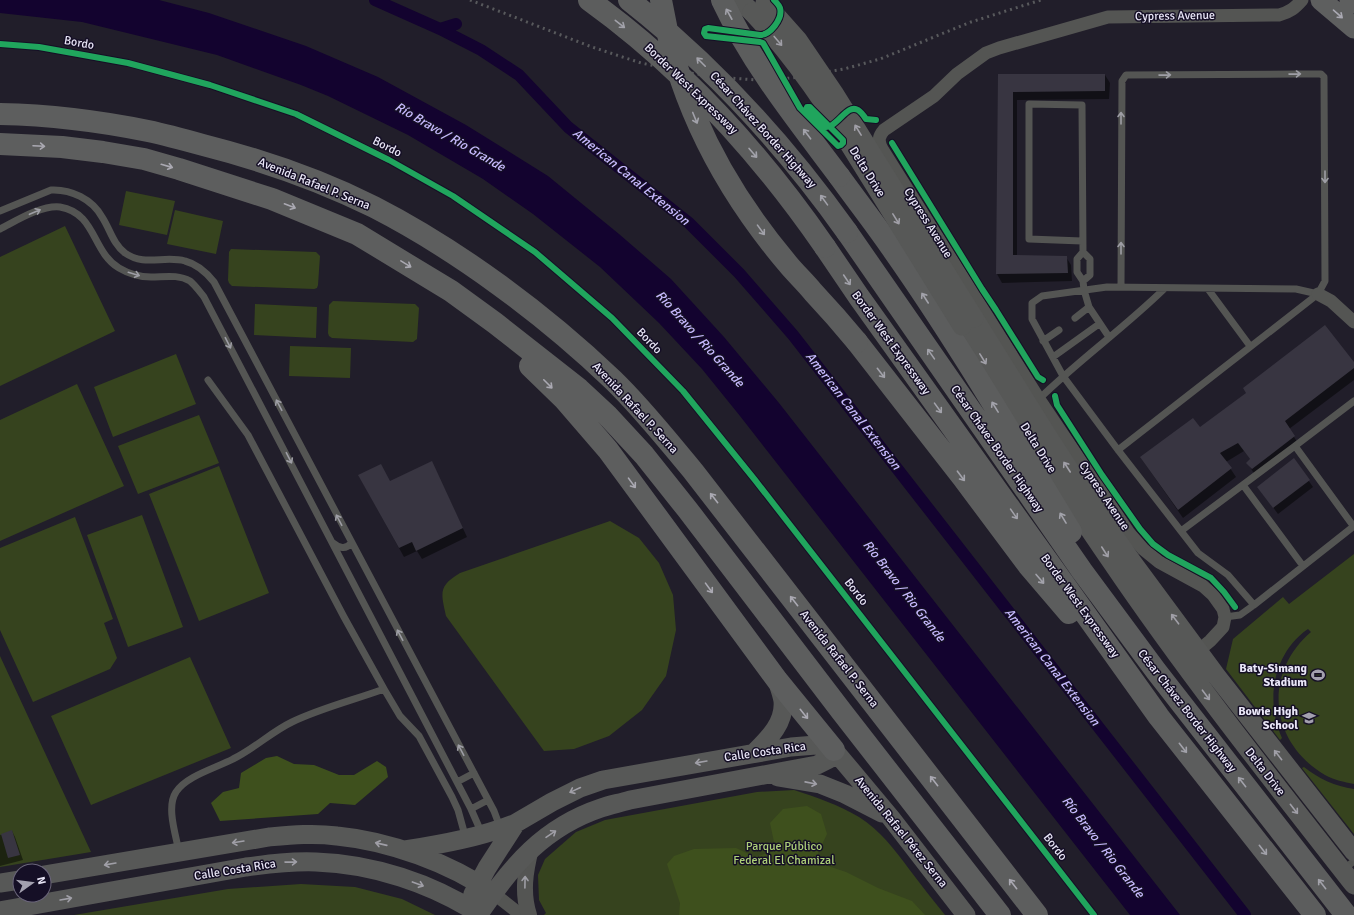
<svg xmlns="http://www.w3.org/2000/svg" width="1354" height="915" viewBox="0 0 1354 915" font-family="Signika,sans-serif">
	<style>
		.green { fill: #36431e }
		.forest { fill: #3e501d }
		.water { fill: #13032f }
		.shadow { fill: #0007 }
		.lines { fill: none; stroke-linecap: round; stroke-linejoin: round }
		.canal { stroke: #13032f; stroke-width: 12 }
		.building { fill: #383541 }
		.service { stroke: #545553; stroke-width: 7 }
		.minor { stroke: #545553; stroke-width: 13 }
		.tertiary { stroke: #545553; stroke-width: 16 }
		.secondary { stroke: #575857; stroke-width: 19 }
		.primary { stroke: #5e5f5f; stroke-width: 21 }
		.trunk { stroke: #5d5e5e; stroke-width: 22 }
		.motorway { stroke: #5c5d5d; stroke-width: 22 }
		.rail { stroke: #58595c; stroke-width: 3; stroke-dasharray: 2 4; stroke-linecap: butt }
		.secondary-bridge { stroke: #575857; stroke-width: 19 }
		.motorway-bridge { stroke: #5c5d5d; stroke-width: 22 }
		.cycleway-casing { stroke: #150f26; stroke-width: 8 }
		.cycleway { stroke: #20a55d; stroke-width: 6 }
		.oneway { stroke: #a2a2aa }
		.oneway2 { stroke: #aaa9b3 }
		.oneway3 { stroke: #a09fa7 }
		.oneway4 { stroke: #9e9ea5 }
		.oneway5 { stroke: #aaa9b2 }
		.labels { text-anchor: middle; dominant-baseline: central; stroke-width: 3; stroke-linejoin: round; paint-order: stroke }
		.street-label { font-size: 12px; fill: #e9e6f7; stroke: #150f26 }
		.poi-label { font-size: 12px; font-weight: bold; fill: #e9e6f7; stroke: #150f26; text-anchor: end }
		.park-label { font-size: 12px; fill: #aed079; stroke: #150f26 }
		.water-label { font-size: 13px; font-style: italic; fill: #c7bafe; stroke: #150f26 }
	</style>
	<rect width="100%" height="100%" fill="#211e2a"/>
	<path class="green" d="M126 191 175 201 167 235 119 225Z
		M175 210 223 221 216 254 167 244Z
		M65 226 115 331 0 386V257Z
		M231 249 316 252 320 256 318 285 317 288 314 289 232 286 229 283 228 280 229 252Z
		M333 301 415 304 419 308 417 339 413 342 332 338 329 336 328 333 329 305Z
		M255 304 317 307 316 338 254 335Z
		M290 346 351 348 350 378 289 376Z
		M176 354 196 404 113 437 94 387Z
		M77 384 124 486 0 541V420Z
		M199 415 219 463 138 494 118 446Z
		M219 466 269 593 199 621 149 494Z
		M142 515 183 627 128 647 87 535Z
		M75 517 113 619 104 623 117 658 110 669 33 702 0 630V548Z
		M610 521 639 538 659 563 673 595 676 630 666 676 642 710 609 736 574 749 544 751 446 616C441 593 438 586 460 573Z
		M1354 554V784C1344 782 1334 780 1325 775 1270 743 1262 674 1311 632L1308 629C1273 653 1265 701 1282 738L1280 740 1226 669 1233 639 1283 597 1289 604Z
		M0 656 91 852 0 867Z
		M190 657 231 748 91 805 51 716Z
		M1304 767C1319 779 1335 786 1354 789V834L1302 768Z
		M794 790C816 797 839 805 859 817 880 830 895 850 909 869 921 885 933 900 945 915H544L546 913 539 900 538 875 545 859 576 832 605 820 757 792Z
		M301 884 355 887 402 899 435 915H74L228 889Z"/>
	<path class="forest" d="M277 756 294 764 314 765 339 775H354L377 761 386 767 388 777 355 805 330 803 318 814 220 821 211 803 223 792 239 788 241 773 266 758Z
		M807 806 821 814 827 834 818 853 822 864 846 872 878 888 912 901 925 915H679L680 903 667 864 674 856 694 849 736 848 755 857 771 852 774 842 770 823 783 809Z"/>
	<path class="water" d="M0 0H159L209 13 306 46 378 77 466 125 548 176 619 234 671 279 724 337 779 403 1180 915H1130L740 416 702 369 659 323 600 267 533 214 483 179 408 135 328 96 301 85 217 55 82 22 0 13Z"/>
	<path class="shadow" d="M999 75H1105L1110 83 1109 99 1017 100V256L1066 257 1071 265 1072 281 1002 283 997 274Z
		M1354 363V380L1289 429 1299 445 1258 477 1253 472 1248 463 1251 460 1244 451 1226 462 1236 477 1183 518 1141 458 1200 429Z
		M1294 460 1313 487 1278 514 1258 487Z
		M436 471 467 537 422 559 417 551 404 557 359 476 390 482Z
		M12 831 15 837 23 860 0 866V835Z"/>
	<g class="lines">
		<path class="canal" d="M375 0 440 29 481 50 519 75 568 127 689 223 739 273 793 335 1245 915
			M440 29 456 24"/>
	</g>
	<path class="building" d="M998 74H1105V91L1013 92V255L1067 256 1068 273 996 274Z
		M1325 325 1354 362V368L1285 421 1295 436 1252 469 1246 463 1250 459 1238 443 1220 453 1232 468 1178 510 1140 457 1193 418 1200 427 1246 393 1243 388Z
		M1294 458 1310 480 1273 508 1257 487Z
		M432 461 463 528 416 551 412 542 399 548 358 475 381 464 390 481Z
		M12 830 20 855 8 858 1 834Z"/>
	<g class="lines">
		<path class="service" d="M0 211 51 190C71 189 92 199 102 217 110 229 113 244 125 253 145 267 164 255 185 261 197 264 206 272 214 282L494 811 500 827
			M0 229C16 221 41 205 60 207 96 213 92 252 119 268 129 274 140 277 151 277 164 277 178 274 190 281 195 285 200 292 204 297L471 809 482 834
			M1082 241 1029 239V104L1082 105 1083 252 1090 259V275L1083 281
			M1083 252 1077 259V272L1083 281 1084 290 1089 307 1109 337
			M1208 289 1250 346
			M1318 294 1296 289 1107 287 1042 296 1032 303V319L1063 376 1118 450 1198 553 1228 575 1254 605 1354 526
			M1075 318 1089 307
			M1043 341 1059 330
			M1053 357 1099 324
			M1039 399C1079 360 1124 328 1164 289
			M1118 450 1318 294 1325 281 1324 77 1321 74H1297L1126 75 1122 81 1121 287
			M1243 485 1303 566
			M1354 527 1295 446 1354 401
			M1181 531 1295 446
			M333 543C339 548 346 550 351 543
			M1225 617 1240 615 1254 605
			M384 689 400 716 419 736 452 797 458 810 466 839
			M457 782 474 773
			M471 809 488 800
			M179 852C176 835 166 807 176 792 186 776 216 768 233 759 254 749 271 732 292 722 321 708 354 700 384 689L344 617 248 435 208 380
			M1343 870 1354 861"/>
		<path class="minor" d="M1318 294 1331 301 1354 322
			M1192 656 1210 641 1223 627 1225 617 1223 609 1213 595 1203 586 1159 562 1143 549 1129 533 1039 399 882 149C878 141 878 137 884 130L934 96 957 74 986 53 999 48 1108 17 1279 15C1290 12 1295 8 1302 0
			M493 893 521 915"/>
		<path class="tertiary" d="M529 915C522 893 525 872 531 849"/>
		<path class="secondary" d="M739 0 752 12
			M974 318 1045 432 1092 505 1133 563 1215 674 1354 852
			M962 326C1011 405 1058 485 1111 561 1187 673 1271 779 1354 885
			M834 750 891 818 966 915
			M755 752C768 739 785 723 783 701 782 694 779 687 777 680
			M778 777 820 784 845 794 882 813
			M405 850C443 844 481 837 516 823
			M44 875 269 837C292 835 314 833 337 836 389 841 450 863 493 893
			M0 883 20 880
			M473 894 487 868 516 823 552 802 580 788 603 780 791 747 816 745 834 750
			M0 911 246 867C269 864 292 861 316 862 373 864 431 883 479 914 511 866 544 827 601 808 610 805 620 803 630 800L817 765 829 759 834 750"/>
		<path class="primary" d="M1321 0 1354 28
			M1350 0 1354 3"/>
		<path class="trunk" d="M0 114C50 115 99 121 148 131 167 135 185 140 203 145 262 160 320 180 374 207 458 250 545 315 613 380 642 408 667 440 693 471L1037 915
			M0 144 62 147 103 152 144 159 179 169 272 199 357 234 451 291 495 323 579 389 607 415 644 455 687 509 842 712 1000 915
			M530 366 564 399 608 450 777 680 834 750"/>
		<path class="motorway" d="M839 176C857 201 876 225 893 250 957 341 1013 437 1071 532
			M847 232 1082 571 1156 671 1346 915
			M825 247 859 297 1159 717 1315 915
			M857 342 963 478 1028 565 1069 613"/>
		<path class="rail" d="M470 0 592 47 641 63 690 73 730 78 757 80 792 78 844 69 880 59 971 22 1041 0"/>
		<path class="secondary-bridge" d="M765 3 798 40 834 93 974 318
			M752 12C779 41 803 72 825 105L962 326"/>
		<path class="motorway-bridge" d="M589 0C682 67 760 153 825 247
			M629 0C713 66 785 145 847 232
			M661 0C677 98 723 187 787 263 795 273 805 282 813 292 828 308 843 325 857 342
			M722 0C752 64 797 120 839 176"/>
		<g class="cycleway-casing">
			<path id="cycleway" d="M774 0C776 2 779 5 780 8 783 19 770 35 760 35L708 28 705 29 704 33 706 36 760 42 763 43 800 108 838 146 841 145 843 143V140L810 107H807L806 111 823 127C837 130 846 103 858 110 861 112 864 116 866 119L876 120
				M0 44 39 47 128 63 210 85 296 114 389 160 453 196 535 252 612 318 683 391 755 480 1094 915
				M892 143 982 289 996 310 1038 377 1043 380
				M1055 396 1057 405 1102 475 1140 529 1153 544 1168 555 1211 578 1224 592 1235 607"/>
		</g>
		<use href="#cycleway" class="cycleway"/>
	</g>
	<defs><path id="oneway-shaft" d="M-6 0H5M1.5-3L5.5 0L1.5 3" fill="none" stroke-width="1.6" stroke-linecap="round" stroke-linejoin="round"/></defs>
	<g class="oneway">
		<use href="#oneway-shaft" transform="translate(729 14) rotate(-119)"/>
		<use href="#oneway-shaft" transform="translate(620 24) rotate(38)"/>
		<use href="#oneway-shaft" transform="translate(701 62) rotate(-135)"/>
		<use href="#oneway-shaft" transform="translate(695 118) rotate(68)"/>
		<use href="#oneway-shaft" transform="translate(807 134) rotate(-127)"/>
		<use href="#oneway-shaft" transform="translate(753 153) rotate(49)"/>
		<use href="#oneway-shaft" transform="translate(824 200) rotate(-126)"/>
		<use href="#oneway-shaft" transform="translate(761 230) rotate(54)"/>
		<use href="#oneway-shaft" transform="translate(847 280) rotate(56)"/>
		<use href="#oneway-shaft" transform="translate(925 298) rotate(-123)"/>
		<use href="#oneway-shaft" transform="translate(931 354) rotate(-125)"/>
		<use href="#oneway-shaft" transform="translate(881 373) rotate(52)"/>
		<use href="#oneway-shaft" transform="translate(995 407) rotate(-122)"/>
		<use href="#oneway-shaft" transform="translate(938 408) rotate(54)"/>
		<use href="#oneway-shaft" transform="translate(961 476) rotate(53)"/>
		<use href="#oneway-shaft" transform="translate(1014 514) rotate(55)"/>
		<use href="#oneway-shaft" transform="translate(1063 518) rotate(-121)"/>
		<use href="#oneway-shaft" transform="translate(1040 579) rotate(49)"/>
		<use href="#oneway-shaft" transform="translate(1183 748) rotate(52)"/>
		<use href="#oneway-shaft" transform="translate(1242 782) rotate(-128)"/>
		<use href="#oneway-shaft" transform="translate(1263 850) rotate(52)"/>
		<use href="#oneway-shaft" transform="translate(1322 884) rotate(-128)"/>
	</g>
	<use class="oneway2" href="#oneway-shaft" transform="translate(1338 14) rotate(41)"/>
	<g class="oneway3">
		<use href="#oneway-shaft" transform="translate(778 41) rotate(50)"/>
		<use href="#oneway-shaft" transform="translate(858 130) rotate(-122)"/>
		<use href="#oneway-shaft" transform="translate(896 219) rotate(58)"/>
		<use href="#oneway-shaft" transform="translate(983 359) rotate(58)"/>
		<use href="#oneway-shaft" transform="translate(1067 467) rotate(-123)"/>
		<use href="#oneway-shaft" transform="translate(1105 552) rotate(57)"/>
		<use href="#oneway-shaft" transform="translate(1175 619) rotate(-127)"/>
		<use href="#oneway-shaft" transform="translate(1206 695) rotate(53)"/>
		<use href="#oneway-shaft" transform="translate(1278 755) rotate(-128)"/>
		<use href="#oneway-shaft" transform="translate(701 762) rotate(170)"/>
		<use href="#oneway-shaft" transform="translate(811 783) rotate(11)"/>
		<use href="#oneway-shaft" transform="translate(575 790) rotate(155)"/>
		<use href="#oneway-shaft" transform="translate(1294 809) rotate(52)"/>
		<use href="#oneway-shaft" transform="translate(551 834) rotate(-34)"/>
		<use href="#oneway-shaft" transform="translate(238 842) rotate(171)"/>
		<use href="#oneway-shaft" transform="translate(381 844) rotate(-167)"/>
		<use href="#oneway-shaft" transform="translate(291 862) rotate(-1)"/>
		<use href="#oneway-shaft" transform="translate(110 864) rotate(170)"/>
		<use href="#oneway-shaft" transform="translate(418 884) rotate(20)"/>
		<use href="#oneway-shaft" transform="translate(66 899) rotate(-10)"/>
	</g>
	<g class="oneway4">
		<use href="#oneway-shaft" transform="translate(1295 74) rotate(-1)"/>
		<use href="#oneway-shaft" transform="translate(1165 75) rotate(-1)"/>
		<use href="#oneway-shaft" transform="translate(1121 118) rotate(-90)"/>
		<use href="#oneway-shaft" transform="translate(1325 177) rotate(90)"/>
		<use href="#oneway-shaft" transform="translate(35 212) rotate(-23)"/>
		<use href="#oneway-shaft" transform="translate(1121 248) rotate(-90)"/>
		<use href="#oneway-shaft" transform="translate(134 274) rotate(17)"/>
		<use href="#oneway-shaft" transform="translate(228 343) rotate(63)"/>
		<use href="#oneway-shaft" transform="translate(279 405) rotate(-118)"/>
		<use href="#oneway-shaft" transform="translate(289 458) rotate(63)"/>
		<use href="#oneway-shaft" transform="translate(339 520) rotate(-118)"/>
		<use href="#oneway-shaft" transform="translate(400 635) rotate(-118)"/>
		<use href="#oneway-shaft" transform="translate(461 750) rotate(-118)"/>
		<use href="#oneway-shaft" transform="translate(525 882) rotate(-89)"/>
	</g>
	<g class="oneway5">
		<use href="#oneway-shaft" transform="translate(39 146) rotate(3)"/>
		<use href="#oneway-shaft" transform="translate(167 166) rotate(16)"/>
		<use href="#oneway-shaft" transform="translate(290 206) rotate(21)"/>
		<use href="#oneway-shaft" transform="translate(406 264) rotate(31)"/>
		<use href="#oneway-shaft" transform="translate(548 384) rotate(45)"/>
		<use href="#oneway-shaft" transform="translate(632 483) rotate(54)"/>
		<use href="#oneway-shaft" transform="translate(714 498) rotate(-128)"/>
		<use href="#oneway-shaft" transform="translate(709 588) rotate(54)"/>
		<use href="#oneway-shaft" transform="translate(794 601) rotate(-128)"/>
		<use href="#oneway-shaft" transform="translate(804 714) rotate(51)"/>
		<use href="#oneway-shaft" transform="translate(934 781) rotate(-128)"/>
		<use href="#oneway-shaft" transform="translate(1013 884) rotate(-128)"/>
	</g>
	<defs>
		<g id="stadium-bare" transform="scale(1.08)"><path d="M0-5a6.5 5 0 1 0 0 10a6.5 5 0 1 0 0-10ZM-3.5-1.8h7v3.6h-7Z" fill="#a3a0af" stroke="#150f26" stroke-width="2.5" paint-order="stroke"/></g>
		<g id="school-bare" transform="scale(1.08)"><path d="M0-5L7-2L0 1L-7-2ZM-4 1L0 2.5L4 1V4Q0 6-4 4Z" fill="#a3a0af" stroke="#150f26" stroke-width="2.5" paint-order="stroke"/></g>
	</defs>
	<g fill-rule="evenodd">
		<use href="#stadium-bare" x="1318" y="675"/>
		<use href="#school-bare" x="1309" y="718"/>
	</g>
	<g class="labels">
		<g class="street-label">
			<text transform="translate(1175 16) rotate(-1)">Cypress Avenue</text>
			<text transform="translate(79 43) rotate(10)">Bordo</text>
			<text transform="translate(691 89) rotate(44)">Border West Expressway</text>
			<text transform="translate(763 130) rotate(48)">César Chávez Border Highway</text>
			<text transform="translate(387 147) rotate(27)">Bordo</text>
			<text transform="translate(867 172) rotate(58)">Delta Drive</text>
			<text transform="translate(314 184) rotate(22)">Avenida Rafael P. Serna</text>
			<text transform="translate(928 223) rotate(58)">Cypress Avenue</text>
			<text transform="translate(649 341) rotate(46)">Bordo</text>
			<text transform="translate(891 343) rotate(54)">Border West Expressway</text>
			<text transform="translate(635 408) rotate(47)">Avenida Rafael P. Serna</text>
			<text transform="translate(1038 448) rotate(58)">Delta Drive</text>
			<text transform="translate(997 449) rotate(55)">César Chávez Border Highway</text>
			<text transform="translate(1104 496) rotate(56)">Cypress Avenue</text>
			<text transform="translate(856 592) rotate(52)">Bordo</text>
			<text transform="translate(1080 606) rotate(54)">Border West Expressway</text>
			<text transform="translate(839 659) rotate(52)">Avenida Rafael P. Serna</text>
			<text transform="translate(1187 711) rotate(52)">César Chávez Border Highway</text>
			<text transform="translate(765 752) rotate(-8)">Calle Costa Rica</text>
			<text transform="translate(1265 772) rotate(52)">Delta Drive</text>
			<text transform="translate(901 832) rotate(51)">Avenida Rafael Pérez Serna</text>
			<text transform="translate(1055 847) rotate(52)">Bordo</text>
			<text transform="translate(235 870) rotate(-9)">Calle Costa Rica</text>
		</g>
		<g class="poi-label">
			<text x="1307" y="668">Baty-Simang<tspan x="1307" dy="14">Stadium</tspan></text>
			<text x="1298" y="711">Bowie High<tspan x="1298" dy="14">School</tspan></text>
		</g>
		<g class="park-label">
			<text x="784" y="846">Parque Público<tspan x="784" dy="14">Federal El Chamizal</tspan></text>
		</g>
		<g class="water-label">
			<text transform="translate(450 137) rotate(30)">Río Bravo / Rio Grande</text>
			<text transform="translate(631 177) rotate(39)">American Canal Extension</text>
			<text transform="translate(700 339) rotate(48)">Río Bravo / Rio Grande</text>
			<text transform="translate(853 411) rotate(52)">American Canal Extension</text>
			<text transform="translate(904 591) rotate(52)">Río Bravo / Rio Grande</text>
			<text transform="translate(1052 667) rotate(52)">American Canal Extension</text>
			<text transform="translate(1103 847) rotate(52)">Río Bravo / Rio Grande</text>
		</g>
	</g>
	<g transform="translate(32 883) rotate(76)"><circle r="19" fill="#150f26" stroke="#6a657a"/>
	<path d="M0-3L7 15L0 10L-7 15Z" fill="#a3a0af"/>
	<text y="-6" font-size="11" font-weight="bold" text-anchor="middle" fill="#e9e6f7">N</text>
	</g>
</svg>
